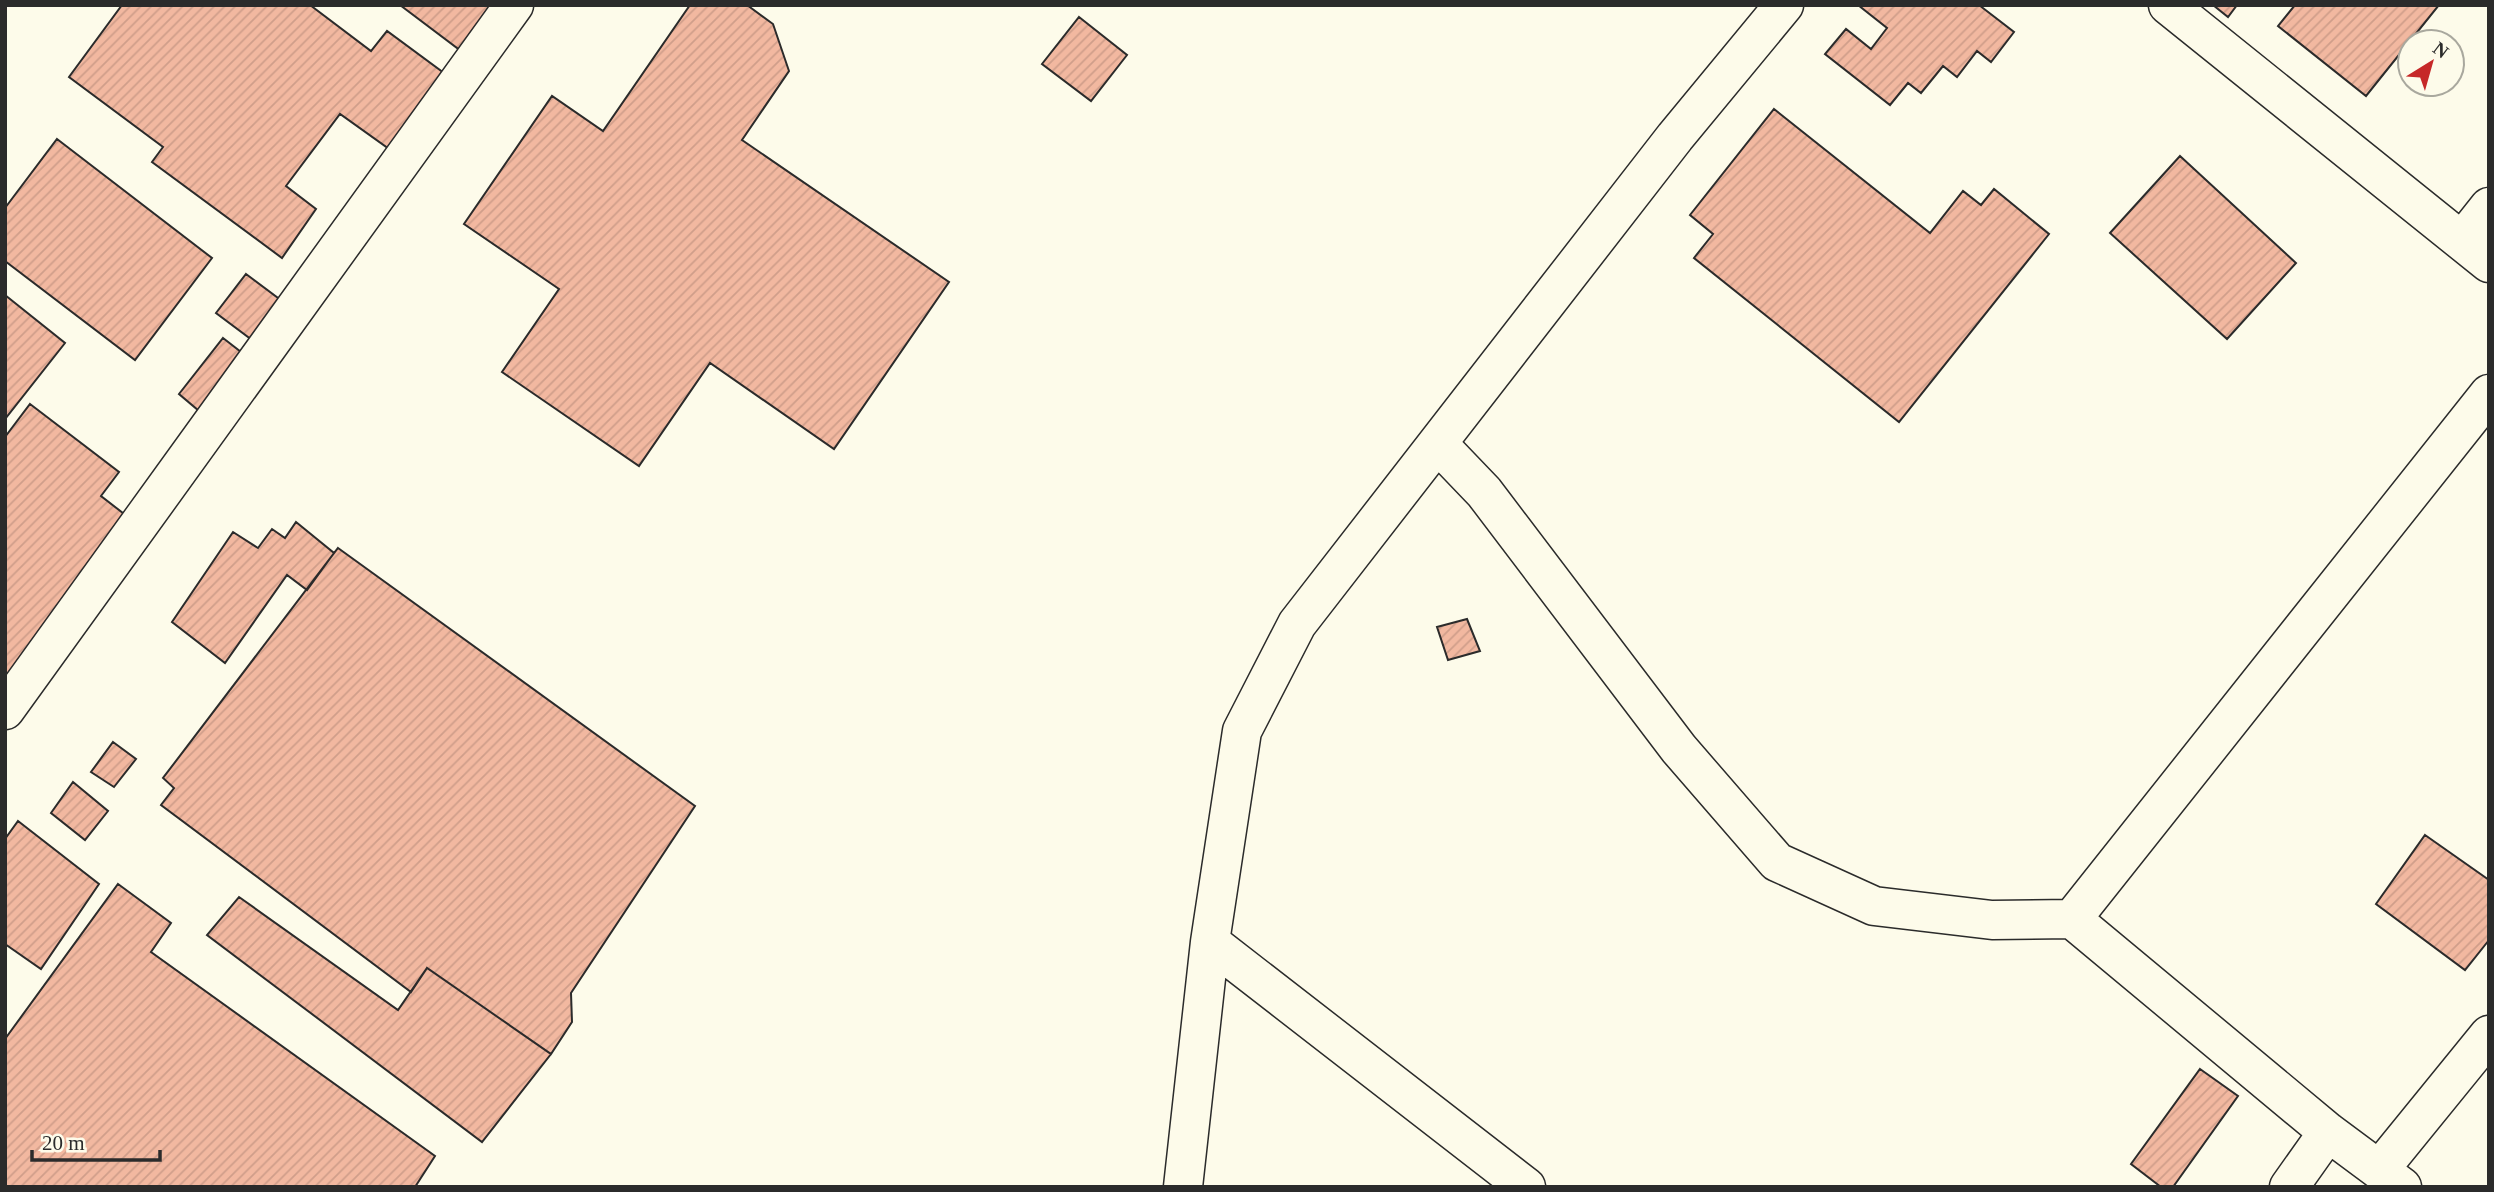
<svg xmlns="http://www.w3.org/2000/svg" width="2494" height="1192" viewBox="0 0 2494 1192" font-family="Georgia,serif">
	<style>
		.building { fill: url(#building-hatch); stroke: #2b2b2b; stroke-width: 2 }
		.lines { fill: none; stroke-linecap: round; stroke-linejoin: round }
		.minor-casing { stroke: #2b2b2b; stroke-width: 41 }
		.minor { stroke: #fdfbea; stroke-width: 38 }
	</style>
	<defs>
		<pattern id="building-hatch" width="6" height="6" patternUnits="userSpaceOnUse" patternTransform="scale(1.75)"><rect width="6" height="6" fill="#f2b8a0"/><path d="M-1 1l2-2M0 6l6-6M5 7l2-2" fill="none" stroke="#d09e8a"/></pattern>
	</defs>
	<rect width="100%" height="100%" fill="#fdfbea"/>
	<path class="building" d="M122 5H310L371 51 387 31 448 76 392 151 340 114 286 186 316 209 282 258 152 162 163 147 69 77Z
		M400 5H508L469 57Z
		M690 5H747L773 24 789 71 742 140 949 282 834 449 710 363 639 466 502 372 559 289 464 224 552 96 603 131Z
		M1979 5 2014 32 1991 62 1977 51 1957 77 1943 66 1921 93 1908 83 1890 105 1825 54 1846 29 1871 49 1887 28 1858 5Z
		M2213 5H2237L2228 17Z
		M2295 5H2439L2366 96 2278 26Z
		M1079 17 1127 55 1091 101 1042 64Z
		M1774 109 1930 233 1963 191 1981 205 1994 189 2049 234 1899 422 1694 258 1713 234 1690 215Z
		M57 139 212 258 135 360 5 261V208Z
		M2180 156 2296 263 2227 339 2110 233Z
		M246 274 290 307 260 346 216 313Z
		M5 295 65 343 5 419Z
		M223 338 250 359 205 416 179 394Z
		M30 404 119 472 101 496 137 524 5 702V437Z
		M296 522 334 553 307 590 287 575 225 663 172 622 233 532 258 548 272 529 285 538Z
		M338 548 695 806 571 993 572 1022 551 1054 427 968 411 992 161 805 174 788 163 778Z
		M1467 619 1480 651 1448 660 1437 627Z
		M113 742 136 759 114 787 91 772Z
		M73 782 108 811 85 840 51 813Z
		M18 821 99 884 41 969 5 944V839Z
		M2425 835 2489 880V940L2465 970 2376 904Z
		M118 884 171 923 151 952 435 1156 415 1187H5V1039Z
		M239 897 398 1010 427 968 551 1054 482 1142 207 935Z
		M2200 1069 2238 1096 2173 1187H2161L2131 1164Z"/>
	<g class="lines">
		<g class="minor-casing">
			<path id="minor" d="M2168 5 2489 263
				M2462 241 2489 207
				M1438 444 1484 492 1679 749 1777 862 1874 906 1992 920 2072 919 2328 1132 2402 1187
				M5 710 514 5
				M2072 919 2489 394
				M1210 942 1526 1187
				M2380 1169 2489 1035
				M1183 1187 1210 942 1242 731 1297 624 1675 137 1784 5
				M2289 1187 2328 1132"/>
		</g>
		<use href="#minor" class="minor"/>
	</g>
	<rect width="2494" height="1192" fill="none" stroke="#2b2b2b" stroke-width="14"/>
	<g transform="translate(2431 63) rotate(37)"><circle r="33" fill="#fdfbea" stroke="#a9a89e" stroke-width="2"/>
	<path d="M0-5L12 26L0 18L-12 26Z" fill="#c62828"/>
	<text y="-10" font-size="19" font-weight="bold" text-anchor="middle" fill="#2b2b2b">N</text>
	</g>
	<path d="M32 1150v10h128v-10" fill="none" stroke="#2b2b2b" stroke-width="3.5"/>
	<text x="42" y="1150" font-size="21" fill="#2b2b2b" stroke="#fdfbea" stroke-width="5" paint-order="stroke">20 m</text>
</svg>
